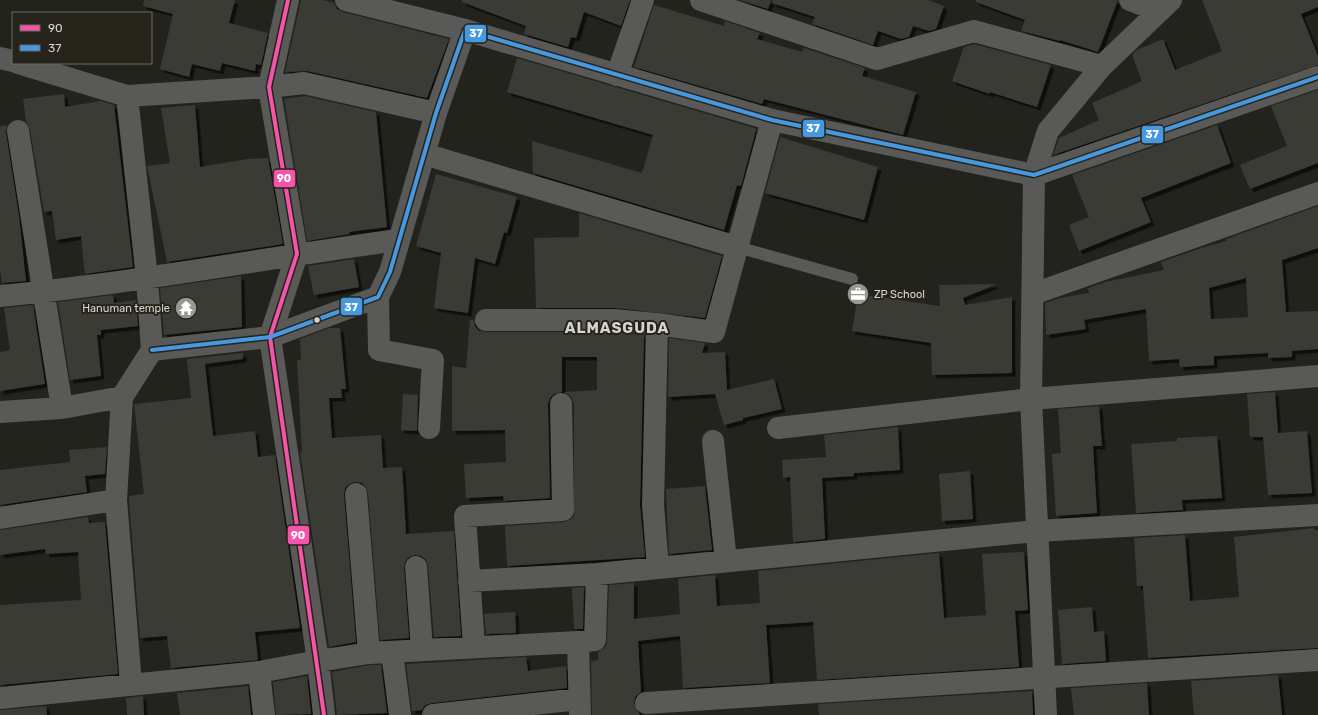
<svg xmlns="http://www.w3.org/2000/svg" width="1318" height="715" viewBox="0 0 1318 715" font-family="Rubik,sans-serif">
	<style>
		.building { fill: #3a3a36; fill-rule: evenodd; filter: url(#shadow) }
		.lines { fill: none; stroke-linecap: round; stroke-linejoin: round }
		.service { stroke: #595957; stroke-width: 12 }
		.minor { stroke: #595957; stroke-width: 22 }
		.tertiary { stroke: #595957; stroke-width: 22 }
		.bus-1-casing { stroke: #26241b; stroke-width: 7 }
		.bus-2-casing { stroke: #26241b; stroke-width: 7 }
		.bus-1 { stroke: #f653ac; stroke-width: 4 }
		.bus-2 { stroke: #4699e1; stroke-width: 4 }
		.bus-dot { fill: #d5d4cd; stroke: #26241b; stroke-width: 1.5 }
		.labels { text-anchor: middle; dominant-baseline: central; stroke-width: 4; stroke-linejoin: round; paint-order: stroke }
		.poi-label { font-size: 11px; fill: #d5d4cd; stroke: #26241b; text-anchor: start }
		.district-label { font-size: 15px; font-weight: bold; letter-spacing: 1px; fill: #d5d4cd; stroke: #26241b }
		.line-badge { stroke: #26241b; stroke-width: 1.5 }
		.badge-label { font-size: 11px; text-anchor: middle; font-weight: bold; fill: #fff }
	</style>
	<defs>
		<filter id="shadow"><feDropShadow dx="3.5" dy="3.5" stdDeviation="0" flood-color="#0009"/></filter>
	</defs>
	<rect width="100%" height="100%" fill="#23231e"/>
	<path class="building" d="M144 0H235L229 23 268 33 261 65 256 64 255 71 222 63 220 71 192 64 189 77 160 69 173 14 143 6Z
		M301 0H323L334 3 337 9 343 12 449 39 427 98 307 71 285 72Z
		M462 0H630L621 26 584 12 576 38 571 37 568 47 524 34 526 26 462 2Z
		M740 0H771L768 9Z
		M773 0H928L944 6 936 29 929 31 913 26 909 37 901 39 878 31 873 45 812 24 815 17 772 3Z
		M976 0H1118L1098 52 1060 40V41L1021 31 1025 20 976 2Z
		M1202 0H1318V7L1301 14 1318 56V65L1053 155 1059 138 1099 120 1092 103 1142 81 1132 55 1137 50 1163 39 1175 70 1222 51Z
		M654 5 724 26 725 21 760 33 757 39 802 52 804 48 865 68 862 76 916 92 903 135 764 99 762 104 634 67Z
		M974 44 1051 65 1037 107 990 92V94L952 81 964 47Z
		M517 58 755 128 756 130 741 186 737 185 724 230 533 173 532 141 642 173 653 135 507 92Z
		M1318 90V163L1250 189 1240 165 1287 146 1271 106Z
		M64 94 65 107 101 101 114 105 133 267 85 274 81 236 56 240 52 211 44 212 30 129 26 121 23 99Z
		M305 96 376 112 387 227 349 232 350 234 307 241 284 99Z
		M195 105 200 167 248 159 268 158 283 244 167 262 147 166 170 163 161 108Z
		M7 125 6 133 19 216 26 281 2 283 0 269V126Z
		M1217 125 1231 163 1141 198 1151 222 1079 251 1069 225 1089 217 1072 175Z
		M780 137 878 167 864 220 765 193Z
		M436 174 517 197 507 233 504 232 495 264 475 258 468 313 434 308 441 253 416 246Z
		M1318 206V248L1282 260 1286 312 1318 311V349L1292 351V357L1268 358V353L1214 356V365L1180 367 1179 359 1149 361 1146 309 1084 320 1086 329 1046 335 1045 303 1060 298 1089 293 1088 288 1105 282 1164 270 1161 262 1201 248 1227 241 1226 239ZM1246 278 1248 317 1211 319 1209 288Z
		M579 213 722 256 705 318 615 308H536L534 238 579 237Z
		M354 259 359 287 314 295 308 266Z
		M241 276 242 327 164 335 160 288Z
		M994 284 995 285 963 298 965 305 1012 297V373L932 375 931 343 852 331 858 294 940 306 939 285Z
		M113 295 114 303 136 300 138 326 101 330V335H97L101 376 70 380 58 302Z
		M33 305 45 384 0 391V352L10 350 4 308Z
		M470 320H474L475 326 479 331 486 332H613L644 335 640 505 645 557 507 566 505 526 564 522 570 520 574 516V404L571 397 564 392 597 390V357H562V392L554 394 550 398 548 404 550 498 504 501 503 496 466 498 464 464 506 462 505 430 452 431V366L466 368Z
		M329 328H340L346 389H341L342 398H329L332 438 381 435 383 468 402 467 406 534 454 531 461 636 434 637 428 566 426 560 421 556 415 555 409 557 405 562 404 568 409 638 380 640 368 493 366 487 362 483 355 482 349 484 345 488 344 495 356 642 329 647 300 453 302 452 297 360H301L300 339Z
		M669 338 705 343 702 353 725 352 727 390 774 379 782 409 743 418V420L724 425 715 394 668 397Z
		M243 353V359L205 364 213 436 255 431 258 457 275 455 300 628 255 632 258 660 171 668 167 636 140 638 129 500V496L144 494 134 404 191 398 187 359Z
		M1275 392 1278 433 1307 431 1312 493 1268 495 1263 437H1250L1247 394Z
		M403 394 418 395 417 431 401 430Z
		M1099 406 1102 446H1093L1097 513 1056 516 1052 454 1061 453 1058 409Z
		M898 427 900 470 854 473V476L822 478 825 539 793 542 790 477 783 478 782 460 826 457 824 435Z
		M1217 436 1222 498 1182 500 1183 510 1136 513 1131 444 1177 441V438Z
		M107 447 105 474 85 476 87 492 0 505V470L70 462 69 450Z
		M970 471 973 519 942 521 939 474Z
		M705 486 712 550 669 554 666 489Z
		M88 517 89 523 105 522 118 674 0 685V605L81 600 78 552 46 554 45 549 0 555V530Z
		M1314 528V530H1318V648L1148 658 1143 586H1137L1134 538 1185 535 1190 601 1239 597 1234 537Z
		M1024 552 1028 610 1015 611 1019 667 817 680 813 622 766 625 770 683 683 688 680 636 638 641 641 692 635 697 634 703 640 715H592L591 661 598 660V652L606 646 607 641 609 585 634 583V619L680 614 678 579 715 575 717 606 760 603 758 571 939 553 944 618 986 615 982 554Z
		M584 587 583 629H574L572 588Z
		M1092 607 1094 632 1104 631 1106 661 1062 664 1058 610Z
		M515 612 516 633 486 634 484 614Z
		M526 657 528 671 566 666 567 688 432 703 425 705 422 710 412 711 406 664Z
		M370 665H381L387 713 337 715 332 672Z
		M1278 675 1282 715H1194L1191 681Z
		M307 676 311 714 276 715 273 682Z
		M1147 683 1149 715H1074L1071 688Z
		M248 686 251 715H180L177 693Z
		M1032 691 1033 715H819L818 704Z
		M143 696 144 715H127L126 698Z
		M46 706 47 715H0V710Z"/>
	<g class="lines">
		<path class="service" d="M737 247 852 279"/>
		<path class="minor" d="M346 0 465 30
			M701 0 877 59 974 31 1102 66
			M1130 0 1159 11
			M0 58 13 61
			M18 63 127 96 269 87 304 83 436 113
			M127 96 147 278 152 350 122 397 116 500 131 684
			M18 131 62 408
			M424 154 737 247
			M1034 175 1318 77
			M1034 175 1048 131 1102 66 1171 0
			M1033 294 1318 193
			M0 296C134 283 266 258 398 240
			M378 297 379 350 433 360 429 428
			M486 320H614L657 324 714 332 772 120
			M657 324 653 505 658 568
			M152 350 270 337 297 254 269 87 288 0
			M0 412 62 408 122 397
			M778 428 1031 399 1318 376
			M713 441 726 561
			M356 494 369 653
			M0 518 116 500
			M416 567 422 650
			M469 581 597 574 1036 531 1318 515
			M578 642 595 640 597 574
			M474 647 465 516 563 510 561 404
			M392 652 400 715
			M0 698 259 672
			M646 703 1318 660
			M324 715 318 661 369 653 578 642 580 715
			M433 715 579 699"/>
		<path class="tertiary" d="M617 75 643 0
			M264 715 259 672 318 661 270 337 378 297 390 272 436 113 465 30 772 120 1034 175 1031 399 1046 715"/>
		<g class="bus-1-casing">
			<path id="bus-1" d="M288 0 269 87 297 254 270 337 324 715"/>
		</g>
		<g class="bus-2-casing">
			<path id="bus-2" d="M152 350 270 337 378 297 390 272 436 113 465 30 772 120 1034 175 1318 77"/>
		</g>
		<use href="#bus-1" class="bus-1"/>
		<use href="#bus-2" class="bus-2"/>
	</g>
	<defs>
		<g id="office-disc" transform="scale(1.15)"><circle r="9.5" fill="#979690" stroke="#26241b"/><path d="M-6-3h4V-5.5h4V-3h4V5H-6ZM-1-4.5V-3h2v-1.5ZM-6 0V1H6V0Z" fill="#fff"/></g>
		<g id="temple-disc" transform="scale(1.15)"><circle r="9.5" fill="#979690" stroke="#26241b"/><path d="M0-6L5-2H3V0L6.5 2.5H4V6H1.5V3h-3V6H-4V2.5H-6.5L-3 0V-2H-5Z" fill="#fff"/></g>
	</defs>
	<g fill-rule="evenodd">
		<use href="#office-disc" x="858" y="294"/>
		<use href="#temple-disc" x="186" y="308"/>
	</g>
	<circle class="bus-dot" cx="317" cy="320" r="3.5"/>
	<g class="labels">
		<g class="poi-label">
			<text x="874" y="294">ZP School</text>
			<text x="170" y="308" text-anchor="end">Hanuman temple</text>
		</g>
		<g class="district-label">
			<text x="617" y="328">ALMASGUDA</text>
		</g>
	</g>
	<g class="line-badge">
		<rect x="464" y="24" width="23" height="19" rx="4" fill="#4699e1"/>
		<rect x="802" y="119" width="23" height="19" rx="4" fill="#4699e1"/>
		<rect x="1141" y="125" width="23" height="19" rx="4" fill="#4699e1"/>
		<rect x="273" y="169" width="23" height="19" rx="4" fill="#f653ac"/>
		<rect x="340" y="297" width="23" height="19" rx="4" fill="#4699e1"/>
		<rect x="287" y="525" width="23" height="20" rx="4" fill="#f653ac"/>
	</g>
	<g class="badge-label">
		<text x="476" y="37">37</text>
		<text x="813" y="132">37</text>
		<text x="1152" y="138">37</text>
		<text x="284" y="182">90</text>
		<text x="351" y="311">37</text>
		<text x="298" y="539">90</text>
	</g>
	<rect x="12" y="12" width="140" height="52" fill="#26241b" stroke="#6c6a62"/>
	<rect x="20" y="25" width="20" height="6" fill="#f653ac" stroke="#6c6a62"/>
	<text x="48" y="32" font-size="12" fill="#d5d4cd">90</text>
	<rect x="20" y="45" width="20" height="6" fill="#4699e1" stroke="#6c6a62"/>
	<text x="48" y="52" font-size="12" fill="#d5d4cd">37</text>
</svg>
